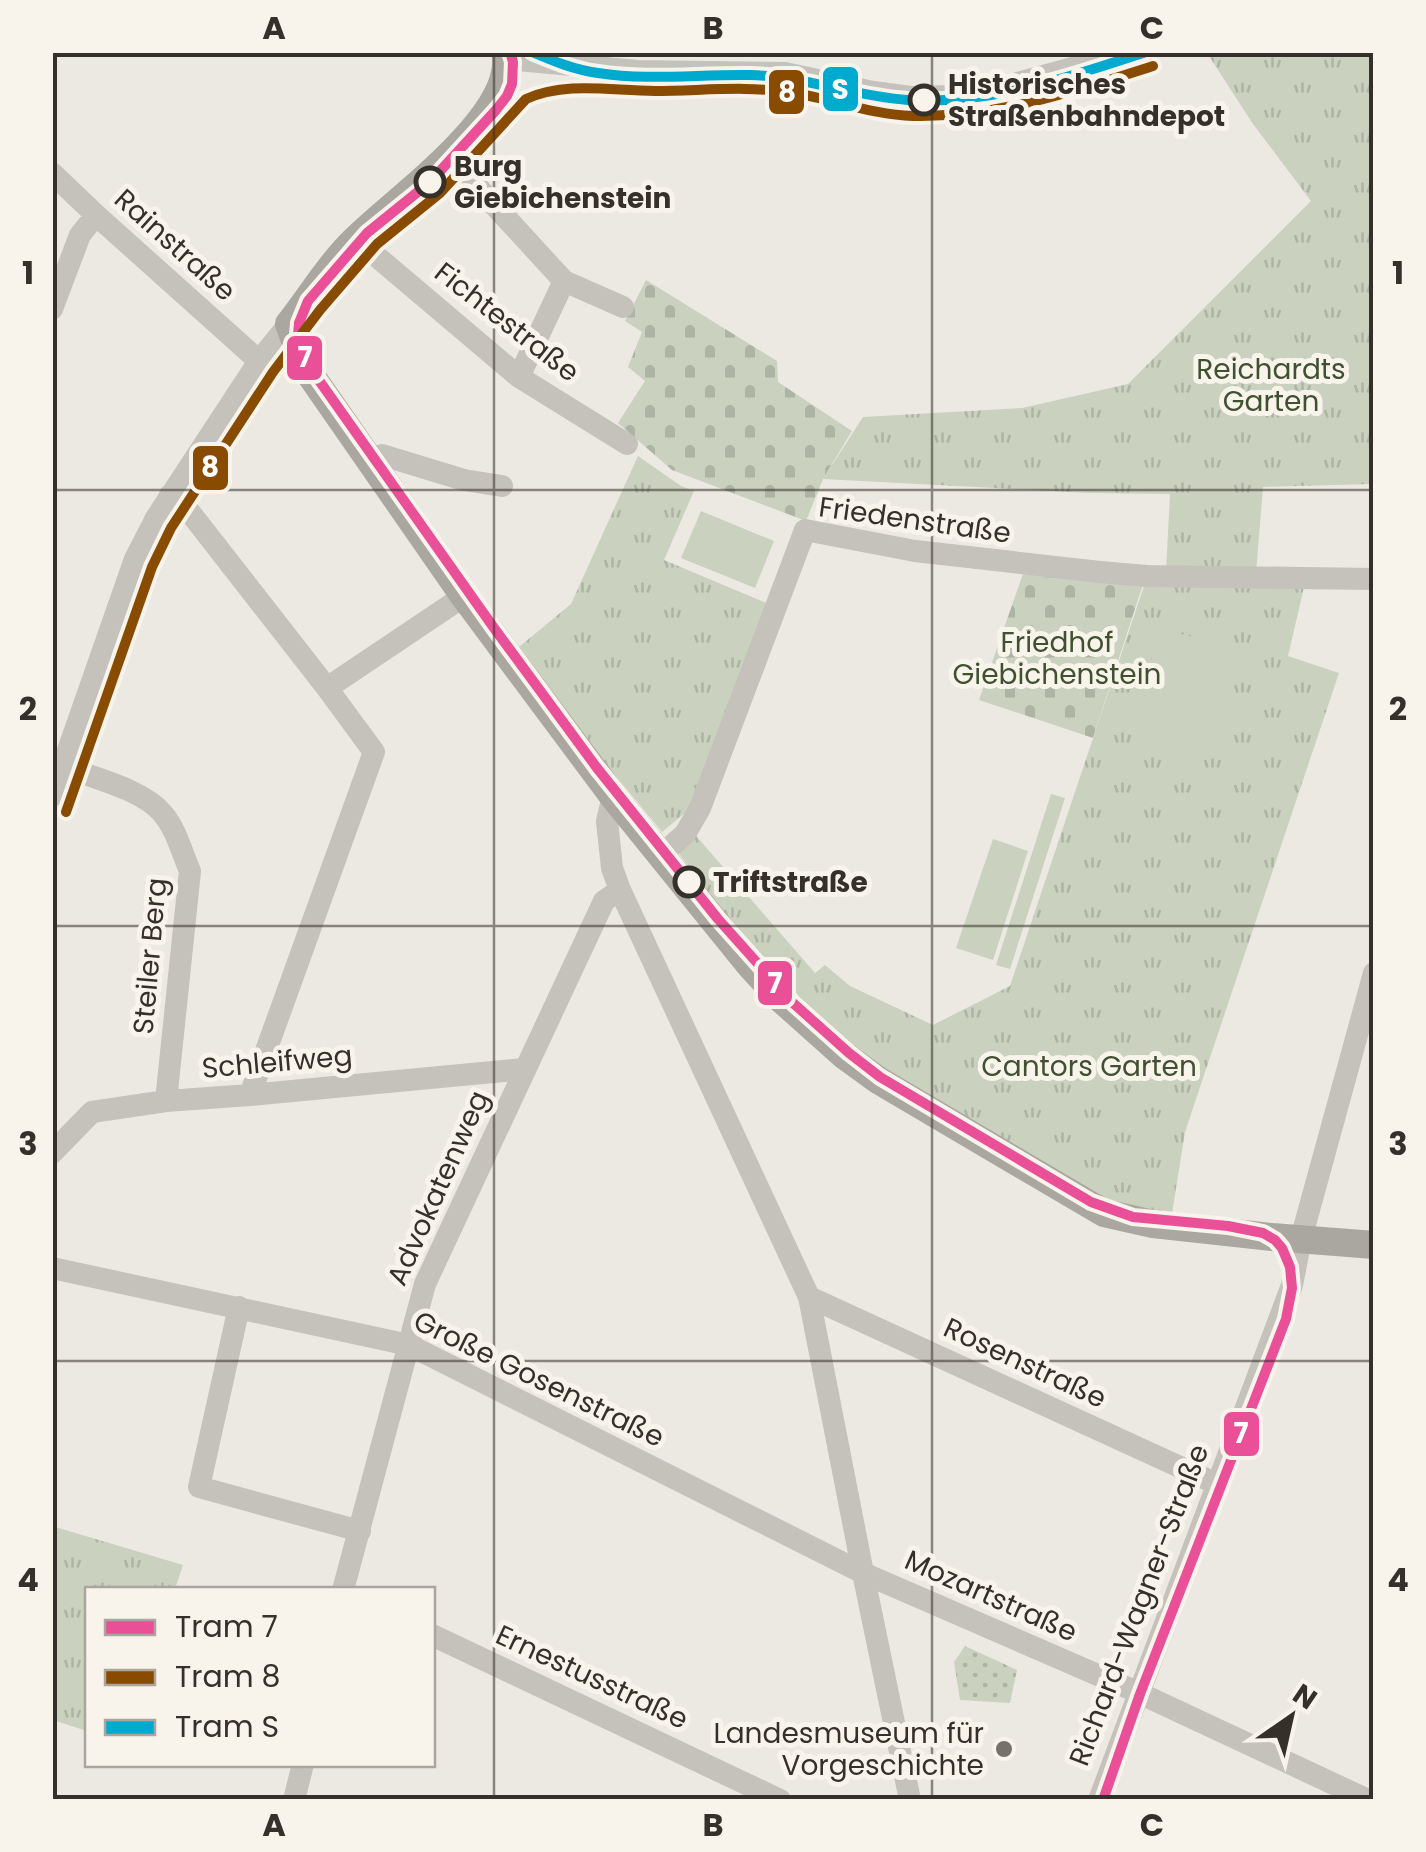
<svg xmlns="http://www.w3.org/2000/svg" width="1426" height="1852" viewBox="0 0 1426 1852" font-family="Poppins,sans-serif">
	<style>
		.grass { fill: url(#grass-dots) }
		.cemetery { fill: url(#cemetery-stones) }
		.park { fill: url(#park-tufts) }
		.garden { fill: #cad1bf }
		.lines { fill: none; stroke-linecap: round; stroke-linejoin: round }
		.minor { stroke: #c5c1bb; stroke-width: 22 }
		.major { stroke: #aaa6a0; stroke-width: 28 }
		.tram-1-casing { stroke: #f8f4eb; stroke-width: 18 }
		.tram-2-casing { stroke: #f8f4eb; stroke-width: 18 }
		.tram-3-casing { stroke: #f8f4eb; stroke-width: 18 }
		.tram-1 { stroke: #ea5097; stroke-width: 10 }
		.tram-2 { stroke: #884b00; stroke-width: 10 }
		.tram-3 { stroke: #00a9ce; stroke-width: 10 }
		.grid { fill: none; stroke: #36302a; stroke-width: 2.5; stroke-opacity: 0.55 }
		.stop-dot { fill: #f8f4eb; stroke: #36302a; stroke-width: 5 }
		.poi-dot { fill: #76716b; stroke: #f8f4eb; stroke-width: 4 }
		.labels { text-anchor: middle; dominant-baseline: central; stroke-width: 10; stroke-linejoin: round; paint-order: stroke }
		.stop-label { font-size: 28px; font-weight: bold; fill: #36302a; stroke: #f8f4eb; text-anchor: start }
		.street-label { font-size: 28px; fill: #36302a; stroke: #f8f4eb }
		.park-label { font-size: 28px; fill: #405131; stroke: #f8f4eb }
		.poi-label { font-size: 28px; fill: #36302a; stroke: #f8f4eb; text-anchor: end }
		.line-badge { stroke: #f8f4eb; stroke-width: 4 }
		.badge-label { font-size: 28px; text-anchor: middle; font-weight: bold; fill: #fff }
		.neatline { fill: none; stroke: #36302a; stroke-width: 4 }
		.grid-label { font-size: 32px; text-anchor: middle; font-weight: bold; fill: #36302a }
	</style>
	<defs>
		<pattern id="grass-dots" width="8" height="8" patternUnits="userSpaceOnUse" patternTransform="scale(2.5)"><rect width="8" height="8" fill="#cad1bf"/><path d="M2 2h.1M6 6h.1" fill="none" stroke="#aeb4a4" stroke-width="1.8" stroke-linecap="round"/></pattern>
		<pattern id="cemetery-stones" width="16" height="16" patternUnits="userSpaceOnUse" patternTransform="scale(2.5)"><rect width="16" height="16" fill="#cad1bf"/><path d="M2 7V4a2 2 0 0 1 4 0v3zM10 15v-3a2 2 0 0 1 4 0v3z" fill="#aeb4a4"/></pattern>
		<pattern id="park-tufts" width="24" height="20" patternUnits="userSpaceOnUse" patternTransform="scale(2.5)"><rect width="24" height="20" fill="#cad1bf"/><path d="M3 7l-1-3M5 7V3M7 7l1-3M15 17l-1-3M17 17v-4M19 17l1-3" fill="none" stroke="#aeb4a4"/></pattern>
	</defs>
	<rect width="100%" height="100%" fill="#ece9e3"/>
	<path class="grass" d="M965 1646 1017 1670 1010 1703 960 1700 954 1662Z"/>
	<path class="cemetery" d="M646 280 777 361 778 382 852 431 823 479 806 521 672 470 618 423 645 381 628 367 642 332 625 321Z
		M1025 568 1145 578 1093 738 979 700Z"/>
	<path class="park" d="M1207 53H1373V484L1263 487 1256 573 1166 571 1170 494 1090 493 823 479 863 417 1022 408 1128 384 1311 201 1253 124Z
		M638 456 681 486 694 491 664 560 771 605 698 802 662 832 513 652 571 604Z
		M1147 577 1306 579 1288 656 1339 673 1185 1132 1170 1226 1106 1206 835 1041 740 934 674 847 691 830 815 973 825 965 850 986 933 1025 1010 986Z
		M52 1526 183 1565 175 1589 88 1590 87 1731 53 1720Z"/>
	<path class="garden" d="M701 511 774 541 755 588 681 558Z
		M1161 629 1245 650 1213 759 1128 733Z
		M1051 794 1065 798 1010 969 996 965Z
		M993 839 1028 851 993 960 956 948Z"/>
	<g class="lines">
		<path class="minor" d="M507 59 638 71 785 73 873 92 911 97 951 96 996 89 1131 52
			M461 169 564 281 519 377
			M52 173 96 215 259 361
			M356 239 519 377 627 444
			M564 281 623 307
			M52 309 80 235 96 215
			M371 459 382 455 464 480 502 486
			M170 495 185 506 327 688 464 596
			M63 766C92 778 143 789 163 814 176 829 182 853 190 871L166 1101
			M52 796 135 559 156 518 259 361 289 324
			M613 796 607 821 612 868 620 890 809 1297 863 1573 910 1800
			M661 855 685 834 700 808 805 530 915 551 1100 572 1147 576 1374 579
			M250 1095 374 752 327 688
			M52 1153 92 1112 166 1101 250 1095 524 1069
			M52 1268 409 1345 863 1573 1137 1692 1368 1800
			M809 1297 1217 1484
			M239 1307 199 1487 360 1531
			M343 1590 425 1284 604 901 620 890
			M432 1635 780 1800
			M294 1800 303 1764
			M1099 1800 1292 1285 1301 1239 1374 973"/>
		<path class="major" d="M505 52C519 114 396 199 356 239 330 264 311 296 289 324L305 367 464 596 613 796 749 964 780 998 845 1056 878 1080 1104 1213 1153 1224 1272 1237 1374 1245"/>
		<g class="tram-1-casing">
			<path id="tram-1" d="M510 52 513 62 512 84 507 96 496 110 430 182 367 233 308 301 299 323 298 335 306 362 494 628 597 768 718 919 793 1003 849 1053 880 1077 1091 1202 1133 1217 1228 1226 1263 1233 1275 1240 1282 1248 1290 1267 1292 1288 1286 1319 1140 1694 1103 1800"/>
		</g>
		<g class="tram-2-casing">
			<path id="tram-2" d="M66 812 152 567 171 528 273 372 320 310 377 244 440 193 526 99C567 81 611 91 655 91 701 91 747 85 793 93 833 99 872 115 913 116 996 118 1075 91 1153 66"/>
		</g>
		<g class="tram-3-casing">
			<path id="tram-3" d="M532 52C553 61 575 70 598 73 648 81 699 74 750 75 804 76 855 97 908 100 990 105 1070 77 1146 52"/>
		</g>
		<use href="#tram-1" class="tram-1"/>
		<use href="#tram-2" class="tram-2"/>
		<use href="#tram-3" class="tram-3"/>
	</g>
	<path class="grid" d="M494 52V1800M932 52V1800M52 490H1374M52 926H1374M52 1361H1374"/>
	<g class="stop-dot">
		<circle cx="924" cy="100" r="14"/>
		<circle cx="430" cy="182" r="14"/>
		<circle cx="689" cy="882" r="14"/>
	</g>
	<circle class="poi-dot" cx="1004" cy="1749" r="10"/>
	<g class="labels">
		<g class="stop-label">
			<text x="948" y="84">Historisches<tspan x="948" dy="32">Straßenbahndepot</tspan></text>
			<text x="454" y="166">Burg<tspan x="454" dy="32">Giebichenstein</tspan></text>
			<text x="713" y="882">Triftstraße</text>
		</g>
		<g class="street-label">
			<text transform="translate(175 245) rotate(42)">Rainstraße</text>
			<text transform="translate(507 322) rotate(38)">Fichtestraße</text>
			<text transform="translate(915 520) rotate(8)">Friedenstraße</text>
			<text transform="translate(150 956) rotate(-85)">Steiler Berg</text>
			<text transform="translate(277 1062) rotate(-5)">Schleifweg</text>
			<text transform="translate(438 1188) rotate(-66)">Advokatenweg</text>
			<text transform="translate(1025 1363) rotate(25)">Rosenstraße</text>
			<text transform="translate(539 1379) rotate(26)">Große Gosenstraße</text>
			<text transform="translate(991 1596) rotate(24)">Mozartstraße</text>
			<text transform="translate(1139 1605) rotate(-69)">Richard-Wagner-Straße</text>
			<text transform="translate(592 1677) rotate(25)">Ernestusstraße</text>
		</g>
		<g class="park-label">
			<text x="1271" y="369">Reichardts<tspan x="1271" dy="32">Garten</tspan></text>
			<text x="1057" y="642">Friedhof<tspan x="1057" dy="32">Giebichenstein</tspan></text>
			<text x="1089" y="1066">Cantors Garten</text>
		</g>
		<g class="poi-label">
			<text x="984" y="1733">Landesmuseum für<tspan x="984" dy="32">Vorgeschichte</tspan></text>
		</g>
	</g>
	<g class="line-badge">
		<rect x="821" y="65" width="39" height="48" rx="10" fill="#00a9ce"/>
		<rect x="767" y="68" width="39" height="48" rx="10" fill="#884b00"/>
		<rect x="285" y="334" width="39" height="48" rx="10" fill="#ea5097"/>
		<rect x="191" y="444" width="39" height="48" rx="10" fill="#884b00"/>
		<rect x="756" y="959" width="38" height="48" rx="10" fill="#ea5097"/>
		<rect x="1222" y="1410" width="39" height="48" rx="10" fill="#ea5097"/>
	</g>
	<g class="badge-label">
		<text x="840" y="99">S</text>
		<text x="787" y="102">8</text>
		<text x="305" y="367">7</text>
		<text x="210" y="477">8</text>
		<text x="775" y="993">7</text>
		<text x="1241" y="1443">7</text>
	</g>
	<rect width="1426" height="1852" fill="none" stroke="#f8f4eb" stroke-width="110"/>
	<rect x="85" y="1587" width="350" height="180" fill="#f8f4eb" stroke="#aaa69e" stroke-width="2.5"/>
	<rect x="105" y="1620" width="50" height="15" fill="#ea5097" stroke="#aaa69e" stroke-width="2.5"/>
	<text x="175" y="1637" font-size="30" fill="#36302a">Tram 7</text>
	<rect x="105" y="1670" width="50" height="15" fill="#884b00" stroke="#aaa69e" stroke-width="2.5"/>
	<text x="175" y="1687" font-size="30" fill="#36302a">Tram 8</text>
	<rect x="105" y="1720" width="50" height="15" fill="#00a9ce" stroke="#aaa69e" stroke-width="2.5"/>
	<text x="175" y="1737" font-size="30" fill="#36302a">Tram S</text>
	<g transform="translate(1291 1717) rotate(34)" stroke="#f8f4eb" stroke-width="8" paint-order="stroke">
	<path d="M0-8L18 38L0 25L-18 38Z" fill="#36302a"/>
	<text y="-15" font-size="28" font-weight="bold" text-anchor="middle" fill="#36302a">N</text>
	</g>
	<rect x="55" y="55" width="1316" height="1742" class="neatline"/>
	<g class="grid-label">
		<text x="274" y="39">A</text>
		<text x="713" y="39">B</text>
		<text x="1152" y="39">C</text>
		<text x="28" y="284">1</text>
		<text x="1398" y="284">1</text>
		<text x="28" y="720">2</text>
		<text x="1398" y="720">2</text>
		<text x="28" y="1155">3</text>
		<text x="1398" y="1155">3</text>
		<text x="28" y="1591">4</text>
		<text x="1398" y="1591">4</text>
		<text x="274" y="1836">A</text>
		<text x="713" y="1836">B</text>
		<text x="1152" y="1836">C</text>
	</g>
</svg>
